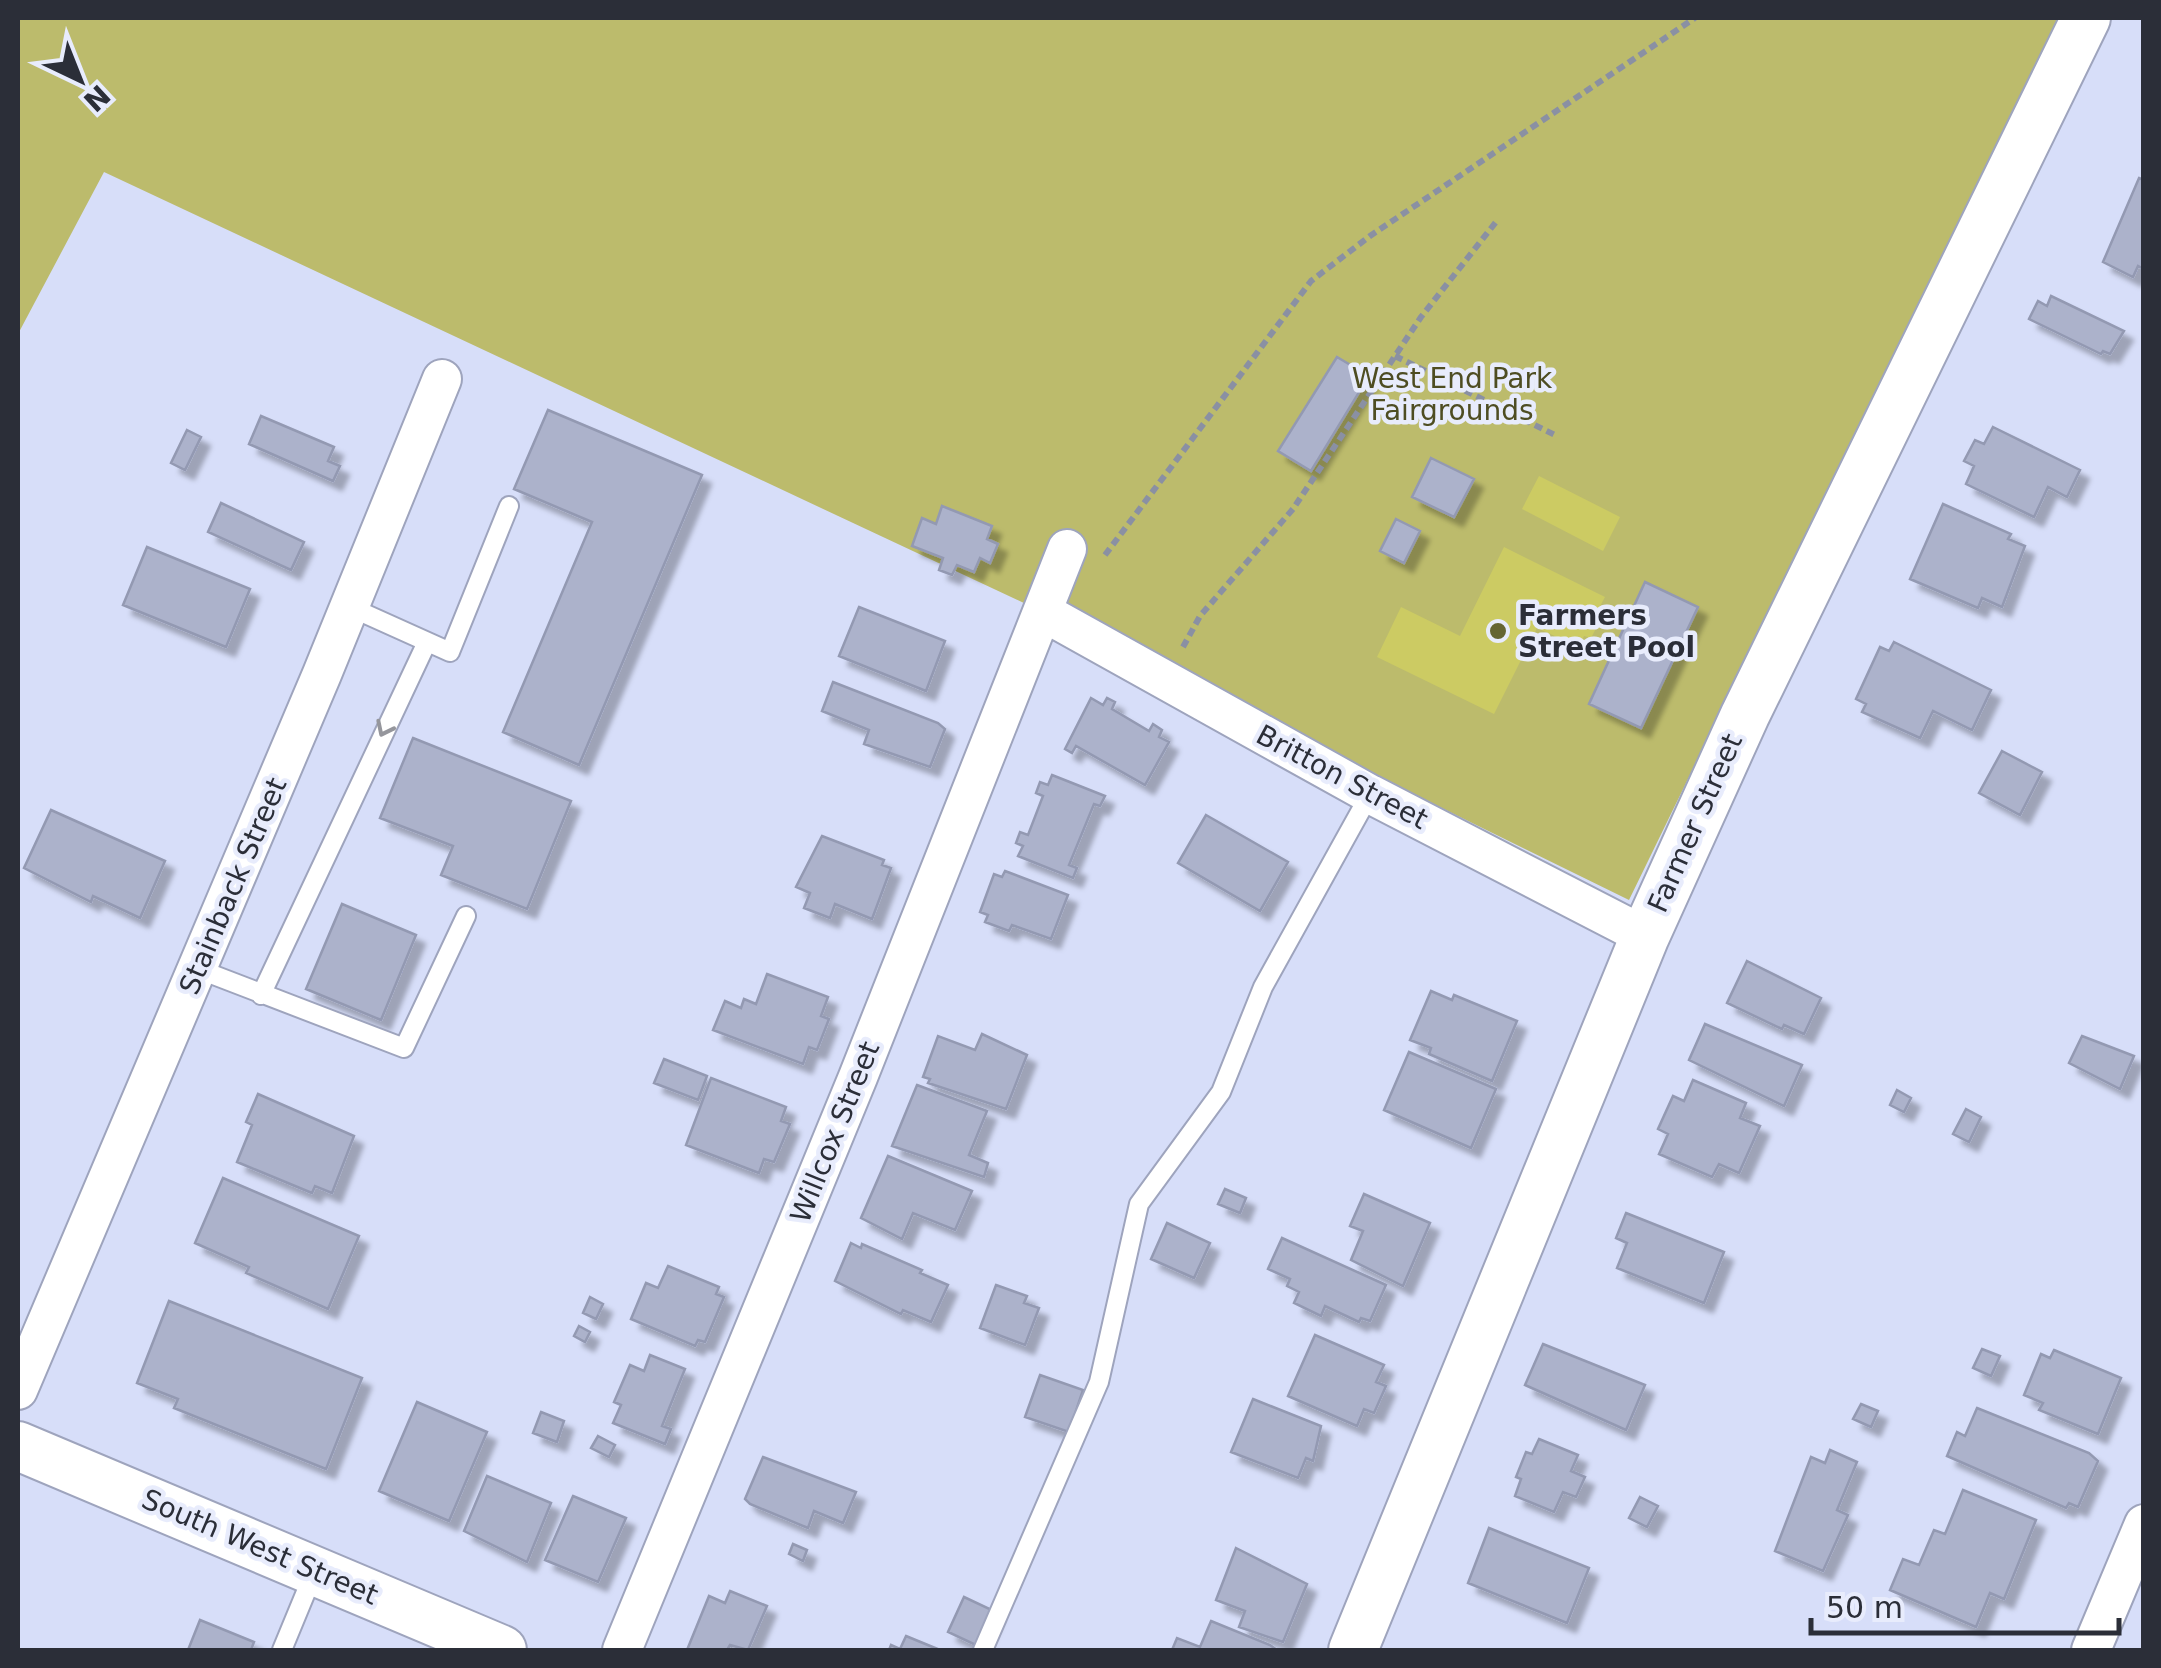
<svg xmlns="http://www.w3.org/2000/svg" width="2161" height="1668" viewBox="0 0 2161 1668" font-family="'DejaVu Sans',sans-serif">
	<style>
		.green { fill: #bcbb6c }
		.water { fill: #cccb63 }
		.building { fill: #acb2cb; stroke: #9399b2; stroke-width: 2.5; filter: url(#shadow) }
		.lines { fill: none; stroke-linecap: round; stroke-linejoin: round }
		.service-casing { stroke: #9ea4bd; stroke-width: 22 }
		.minor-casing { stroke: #9ea4bd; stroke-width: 42 }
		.tertiary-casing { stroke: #9ea4bd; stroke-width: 52 }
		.path { stroke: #8a90a3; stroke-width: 6; stroke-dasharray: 8 5; stroke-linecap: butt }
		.service { stroke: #fff; stroke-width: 18 }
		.minor { stroke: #fff; stroke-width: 38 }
		.tertiary { stroke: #fff; stroke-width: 48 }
		.oneway { stroke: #95969c }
		.poi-dot { fill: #656532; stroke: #e8ecfc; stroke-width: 4 }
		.labels { text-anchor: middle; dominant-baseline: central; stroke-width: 9; stroke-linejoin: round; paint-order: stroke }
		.park-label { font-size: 28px; fill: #4e4d22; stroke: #e8ecfc }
		.poi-label { font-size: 28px; font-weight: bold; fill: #2b2e38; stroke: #e8ecfc; text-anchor: start }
		.street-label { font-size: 28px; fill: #2b2e38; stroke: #e8ecfc }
	</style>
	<defs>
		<filter id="shadow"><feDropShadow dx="9" dy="9" stdDeviation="2.5" flood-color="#0004"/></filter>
	</defs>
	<rect width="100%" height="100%" fill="#d7def9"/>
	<path class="green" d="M18 18H2059L1629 900 1043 612 104 172 18 334Z"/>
	<path class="water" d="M1539 476 1620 517 1603 551 1522 509Z
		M1504 547 1605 597 1598 610 1604 613 1591 638 1584 636 1579 647 1537 628 1494 714 1377 657 1401 607 1460 636Z"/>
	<path class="building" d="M2139 178 2144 180V269L2138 266 2133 277 2103 262Z
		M2051 296 2124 331 2110 354 2103 351 2101 354 2029 319 2038 301 2047 306Z
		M1337 357 1369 376 1311 471 1278 451Z
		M548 410 702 475 579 765 503 732 592 522 514 489Z
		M261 416 334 447 328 461 340 466 333 481 249 444Z
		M1993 427 2080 470 2067 497 2048 487 2034 517 1966 484 1974 466 1964 461 1975 440 1984 444Z
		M187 430 201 437 185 470 171 463Z
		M1431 458 1474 479 1454 517 1412 497Z
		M221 503 304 542 291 570 208 532Z
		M1943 504 2011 534 2008 539 2025 546 2002 607 1982 598 1978 608 1910 579Z
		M942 506 992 526 987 539 998 544 990 563 980 558 974 572 957 565 952 575 939 570 943 558 912 546 922 518 936 524Z
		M1396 519 1420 531 1404 563 1380 551Z
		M147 547 250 589 226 647 123 605Z
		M1645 582 1698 607 1641 728 1589 704Z
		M859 607 945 641 926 691 839 656Z
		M1894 642 1991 690 1972 730 1933 711 1920 738 1862 712 1866 704 1856 699 1880 647 1889 651Z
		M833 682 938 723 945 729 930 767 864 744 869 730 822 711Z
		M1091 698 1103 705 1107 698 1115 702 1112 709 1149 731 1153 724 1162 730 1159 737 1169 742 1145 785 1076 746 1072 753 1065 749Z
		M413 738 571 801 527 909 441 875 453 846 380 818Z
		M2002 751 2042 772 2020 815 1979 793Z
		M1052 775 1105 796 1100 806 1094 804 1069 865 1077 868 1073 878 1018 856 1023 846 1016 843 1020 832 1028 835 1043 796 1036 793 1040 782 1048 785Z
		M51 810 165 861 140 918 93 896 91 902 24 868Z
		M1206 815 1288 862 1260 911 1178 863Z
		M822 836 884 860 882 865 891 868 872 919 835 904 830 918 804 908 810 893 796 887Z
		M1005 871 1068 895 1051 939 1012 925 1009 931 985 922 988 915 980 912 994 874 1002 877Z
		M342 904 416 935 381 1020 306 989Z
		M1747 961 1821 998 1804 1034 1784 1025 1782 1029 1727 1003Z
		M767 974 828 997 821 1016 829 1019 817 1050 809 1047 803 1064 713 1030 725 1001 741 1008 744 999 756 1004Z
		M1431 991 1452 1000 1454 995 1517 1021 1492 1081 1429 1054 1431 1048 1410 1040Z
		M1705 1024 1802 1065 1784 1106 1689 1060Z
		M982 1034 1027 1055 1006 1109 928 1083 930 1079 923 1077 938 1036 975 1050Z
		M2082 1036 2134 1056 2120 1089 2069 1063Z
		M1409 1052 1496 1089 1471 1148 1384 1110Z
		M664 1059 707 1076 698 1100 654 1083Z
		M711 1078 786 1107 781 1121 790 1124 774 1162 764 1159 759 1173 686 1145Z
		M1693 1080 1746 1103 1740 1118 1760 1126 1739 1173 1719 1164 1712 1177 1659 1154 1668 1134 1658 1129 1673 1096 1684 1101Z
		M917 1085 987 1111 969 1155 988 1163 984 1177 892 1146Z
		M1897 1090 1911 1098 1904 1112 1890 1105Z
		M258 1094 354 1136 332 1193 315 1186 312 1193 237 1162 252 1125 246 1122Z
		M1966 1109 1981 1117 1969 1142 1953 1134Z
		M888 1156 972 1191 955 1230 913 1213 902 1239 861 1218Z
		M223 1178 359 1236 328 1309 246 1273 249 1267 195 1243Z
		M1225 1189 1246 1198 1240 1213 1218 1204Z
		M1364 1194 1430 1223 1403 1286 1351 1260 1363 1231 1350 1226Z
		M1626 1213 1724 1252 1704 1303 1617 1268 1627 1243 1616 1238Z
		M1167 1223 1210 1243 1194 1278 1151 1259Z
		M1282 1238 1386 1285 1370 1321 1361 1318 1359 1322 1325 1306 1321 1316 1294 1303 1299 1292 1287 1286 1290 1279 1268 1269Z
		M851 1243 861 1248 862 1244 922 1270 920 1273 948 1285 931 1322 903 1310 901 1314 835 1281Z
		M668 1266 719 1287 716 1294 724 1297 705 1342 698 1340 695 1346 631 1319 646 1283 658 1288Z
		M996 1285 1027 1296 1024 1303 1039 1308 1025 1345 980 1328Z
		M590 1297 603 1304 596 1319 583 1313Z
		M169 1301 362 1378 326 1469 174 1408 178 1399 137 1383Z
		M579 1326 590 1332 585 1342 574 1336Z
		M1315 1335 1384 1365 1376 1382 1386 1386 1374 1413 1364 1409 1357 1426 1288 1396Z
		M1543 1344 1645 1385 1626 1430 1525 1385Z
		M1982 1349 2000 1356 1991 1376 1973 1368Z
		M2054 1350 2121 1378 2098 1434 2039 1410 2043 1403 2024 1395 2041 1354 2050 1358Z
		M650 1355 685 1369 662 1426 671 1429 665 1444 613 1423 621 1405 614 1402 630 1365 644 1371Z
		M1040 1375 1083 1390 1069 1432 1025 1417Z
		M1253 1399 1321 1426 1313 1461 1306 1458 1298 1478 1231 1452Z
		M417 1402 487 1432 449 1521 379 1491Z
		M1861 1404 1878 1411 1871 1427 1853 1419Z
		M1977 1408 2089 1453 2098 1461 2078 1507 2069 1503 2066 1508 1947 1456 1957 1432 1965 1436Z
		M541 1412 564 1421 557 1442 533 1433Z
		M598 1436 615 1445 609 1457 591 1448Z
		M1539 1439 1578 1455 1571 1471 1585 1477 1576 1497 1563 1492 1554 1512 1515 1496 1521 1479 1516 1477 1526 1452 1532 1454Z
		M1830 1450 1857 1462 1837 1510 1848 1515 1823 1571 1775 1551 1811 1457 1825 1463Z
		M763 1457 856 1492 843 1523 814 1511 808 1528 750 1504 745 1499Z
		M487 1476 551 1503 527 1562 464 1531Z
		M1963 1490 2036 1520 2004 1599 1990 1593 1976 1627 1890 1590 1903 1559 1919 1565 1934 1530 1945 1534Z
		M573 1496 626 1518 598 1582 545 1560Z
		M1640 1497 1658 1506 1647 1527 1629 1518Z
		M1489 1528 1589 1568 1567 1623 1468 1583Z
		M793 1544 807 1550 803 1561 789 1554Z
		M1236 1548 1307 1584 1283 1642 1239 1627 1245 1611 1216 1600Z
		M730 1591 767 1606 748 1650 730 1645 727 1650H687L709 1596 725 1603Z
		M964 1597 994 1611 978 1646 948 1632Z
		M200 1620 254 1642 251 1650H188Z
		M1211 1621 1270 1645 1277 1650H1172L1177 1638 1200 1647Z
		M906 1636 940 1650H889L891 1645 900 1649Z"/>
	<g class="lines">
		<g class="service-casing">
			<path id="service" d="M350 607 450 652 509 506
				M198 969 404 1048 466 916
				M261 995 427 642
				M282 1650 313 1575
				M983 1650 1099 1382 1139 1204 1221 1092 1263 987 1370 794"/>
		</g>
		<g class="minor-casing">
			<path id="minor" d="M1043 612 1370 794 1645 936
				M18 1390 322 674 442 379
				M622 1650 858 1077 1067 549
				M2091 1650 2144 1524"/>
		</g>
		<g class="tertiary-casing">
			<path id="tertiary" d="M18 1446 502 1650
				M1353 1650 1645 936 1745 715 2086 18"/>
		</g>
		<path class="path" d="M1395 356 1557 436
			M1105 555 1311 281 1370 236 1695 18
			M1183 647 1200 616 1293 509 1421 317 1496 222"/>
		<use href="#service" class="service"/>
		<use href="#minor" class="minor"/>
		<use href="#tertiary" class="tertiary"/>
	</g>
	<defs><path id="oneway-chevron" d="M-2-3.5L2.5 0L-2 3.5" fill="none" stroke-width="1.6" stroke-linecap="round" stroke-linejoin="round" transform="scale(2.5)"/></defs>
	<use class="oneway" href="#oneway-chevron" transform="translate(384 729) rotate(116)"/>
	<circle class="poi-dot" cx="1498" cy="631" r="10"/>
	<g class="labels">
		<g class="park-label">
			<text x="1452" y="378">West End Park<tspan x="1452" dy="32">Fairgrounds</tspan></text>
		</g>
		<g class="poi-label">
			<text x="1518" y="615">Farmers<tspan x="1518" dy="32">Street Pool</tspan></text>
		</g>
		<g class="street-label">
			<text transform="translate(1342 777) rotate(28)">Britton Street</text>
			<text transform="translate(1695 823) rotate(-66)">Farmer Street</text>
			<text transform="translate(233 886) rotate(-67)">Stainback Street</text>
			<text transform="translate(835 1132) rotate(-68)">Willcox Street</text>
			<text transform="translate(260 1547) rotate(23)">South West Street</text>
		</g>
	</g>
	<rect width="2161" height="1668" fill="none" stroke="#2b2e38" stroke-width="40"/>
	<g transform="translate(80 80) rotate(137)" stroke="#e8ecfc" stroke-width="8" paint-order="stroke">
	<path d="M0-8L18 38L0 25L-18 38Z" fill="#2b2e38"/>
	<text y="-15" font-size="28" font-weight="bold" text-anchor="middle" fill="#2b2e38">N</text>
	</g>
	<path d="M1811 1618v15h308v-15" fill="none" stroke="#2b2e38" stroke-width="5"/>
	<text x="1826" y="1618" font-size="30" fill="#2b2e38" stroke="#e8ecfc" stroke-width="8" paint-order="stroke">50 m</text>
</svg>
